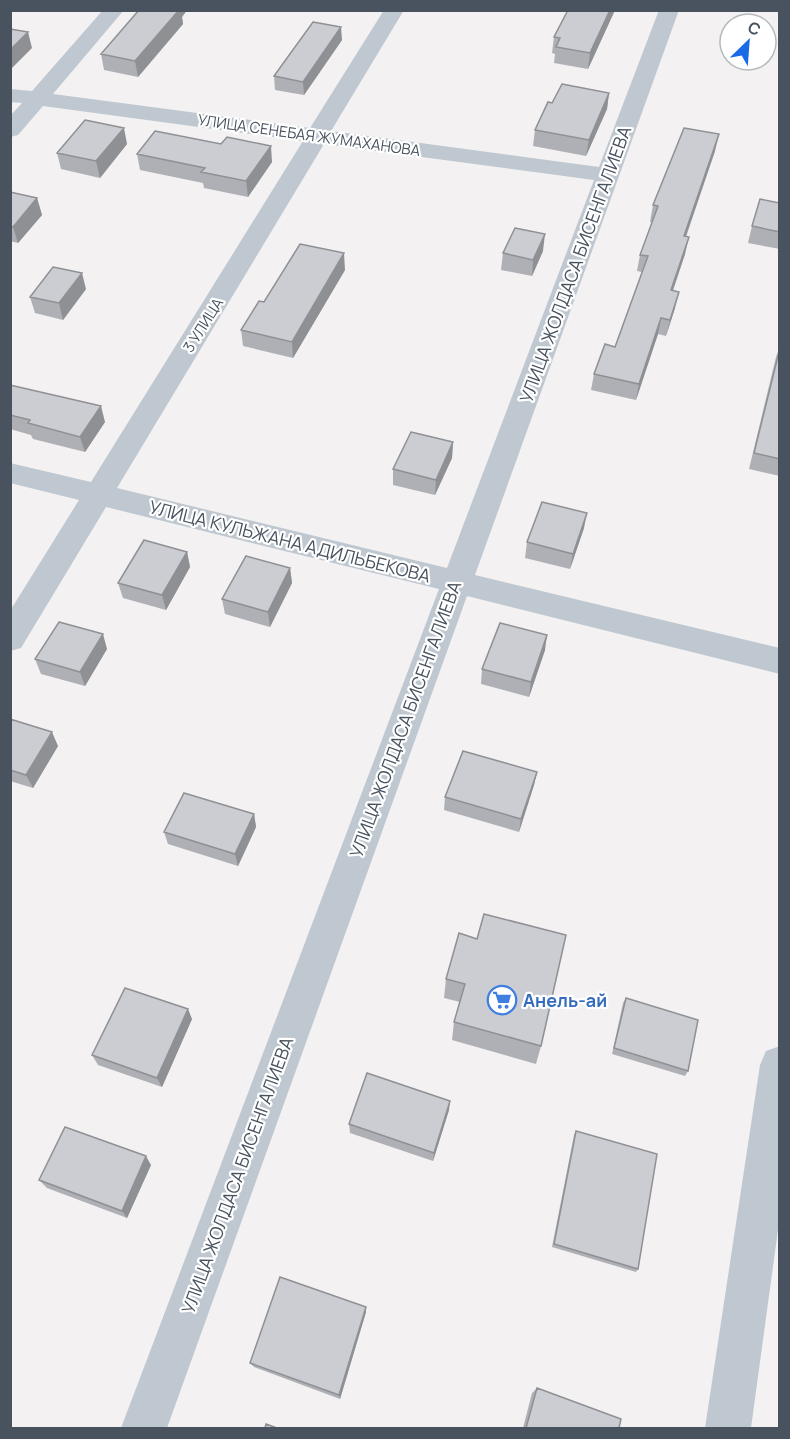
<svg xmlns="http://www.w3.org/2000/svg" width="790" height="1439" viewBox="0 0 790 1439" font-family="Manrope,sans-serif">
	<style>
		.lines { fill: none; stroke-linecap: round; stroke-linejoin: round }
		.minor { fill: #bfc8d0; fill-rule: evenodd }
		.wall { fill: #afb0b5 }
		.shaded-wall { fill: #8e9094 }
		.building { fill: #cbcdd3; stroke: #8e9094; stroke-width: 1.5 }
		.labels { text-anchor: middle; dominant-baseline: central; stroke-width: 4.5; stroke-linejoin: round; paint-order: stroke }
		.far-street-label { font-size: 15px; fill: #49535f; stroke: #fff }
		.street-label { font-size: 18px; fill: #49535f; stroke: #fff }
		.shop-label { font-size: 18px; font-weight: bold; fill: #366cbe; stroke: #fff; text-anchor: start }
	</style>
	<rect width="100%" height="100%" fill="#f3f1f1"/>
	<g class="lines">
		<path class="minor" d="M103 10H124L53 94 310 128 384 10H404L331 131 599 167 659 10H679L475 575 780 648V674L467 596 167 1428H121L439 589 106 507 21 648 10 651V611L79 500 10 483V463L91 482 303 141 43 106 18 135 10 137V116L22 103 10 102V89L32 91ZM324 144 594 180 447 568 117 488Z
			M780 1046V1215L751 1428H705L760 1065 766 1051Z"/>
	</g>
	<path class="wall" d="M139 10H187L182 17 183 24 138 77 104 70 101 54Z
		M568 10H615L588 69 554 63 555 54 552 53 554 37Z
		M342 40 304 95 275 90 274 76Z
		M609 93 607 109 586 156 533 146 535 130Z
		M127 144 100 178 61 169 57 153Z
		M715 151 686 237 685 254 673 291 675 308 666 336 658 334 636 400 591 390 594 374 615 347 642 272 637 271 640 255 652 222H650L653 205Z
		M137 154 272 162 248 197 204 188 203 183 140 170Z
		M10 192 37 198 42 215 18 243 10 241Z
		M780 203V249L748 243 752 226Z
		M543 251 532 276 501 270 503 253Z
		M345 270 293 358 243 346 241 330 264 302Z
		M86 289 63 320 35 313 30 297Z
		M780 346V476L749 469 776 357Z
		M10 385 105 422 85 452 33 439 31 435 10 429Z
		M453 442 452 458 435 495 393 485V469Z
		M584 528 570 569 525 558 527 542Z
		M187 552 190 567 166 610 123 598 118 583Z
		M290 568 292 583 270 627 225 614 222 599Z
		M107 649 85 686 41 674 35 659Z
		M545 650 529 697 481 684 482 669Z
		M10 719 58 746 33 788 10 781Z
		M537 772 534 785 519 832 444 810 445 797Z
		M254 814 256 827 238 866 168 844 164 832Z
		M459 933 541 1046 536 1064 452 1040 454 1022 460 1002 444 998 446 979Z
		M626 998 688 1071 685 1076 612 1054 623 1003Z
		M192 1019 162 1087 98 1065 92 1055Z
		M449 1110 433 1161 350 1133 349 1124Z
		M576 1131 638 1269 636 1272 552 1247 574 1135Z
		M151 1165 127 1218 47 1188 39 1180Z
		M366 1312 340 1399 254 1367 250 1363Z
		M537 1388 619 1428H523L532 1393Z"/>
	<path class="shaded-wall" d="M175 10H187L182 17 183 24 138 77 135 61Z
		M610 10H615L588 69 590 53Z
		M341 27 342 40 304 95 303 82Z
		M28 32 32 48 10 70V50Z
		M609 93 607 109 586 156 589 140Z
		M124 128 127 144 100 178 96 161Z
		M719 134 715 151 680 253 684 236Z
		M271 146 272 162 248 197 246 181Z
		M37 198 42 215 18 243 13 227Z
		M545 234 543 251 532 276 533 260Z
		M689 237 685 254 667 307 671 290Z
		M344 253 345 270 293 358 292 342Z
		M82 273 86 289 63 320 59 303Z
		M679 292 675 308 666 336 670 320Z
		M661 318 658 334 636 400 639 384Z
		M101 406 105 422 85 452 80 437Z
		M453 442 452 458 435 495 436 480Z
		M587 513 584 528 570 569 573 554Z
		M187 552 190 567 166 610 162 595Z
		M290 568 292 583 270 627 268 612Z
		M103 634 107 649 85 686 80 672Z
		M547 635 545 650 529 697 531 682Z
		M52 732 58 746 33 788 26 775Z
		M537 772 534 785 519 832 521 819Z
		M254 814 256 827 238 866 235 854Z
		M188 1009 192 1019 162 1087 157 1078Z
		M450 1101 449 1110 433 1161 434 1153Z
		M146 1156 151 1165 127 1218 122 1211Z
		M366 1307V1312L340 1399 339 1395Z"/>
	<path class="building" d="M139 10H179L135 61 101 54Z
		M568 10H610L590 53 556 47 560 38 554 37Z
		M313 22 341 27 303 82 274 76Z
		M10 29 28 32 10 50Z
		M562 84 609 93 589 140 535 130 548 102 552 103Z
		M85 120 124 128 96 161 57 153Z
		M684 128 719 134 684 236 689 237 671 290 679 292 670 320 661 318 639 384 594 374 605 344 615 347 648 256 640 255 658 206 653 205Z
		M155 131 221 144 227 137 271 146 246 181 201 172 205 168 137 154Z
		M10 192 37 198 13 227 10 226Z
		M760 199 780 203V232L752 226Z
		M515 228 545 234 533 260 503 253Z
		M300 244 344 253 292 342 241 330 259 301 264 302Z
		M53 267 82 273 59 303 30 297Z
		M780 348V459L754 453Z
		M10 385 101 406 80 437 28 423 30 420 10 415Z
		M411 432 453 442 436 480 393 469Z
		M542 502 587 513 573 554 527 542Z
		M144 540 187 552 162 595 118 583Z
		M246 556 290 568 268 612 222 599Z
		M59 622 103 634 80 672 35 659Z
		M500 623 547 635 531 682 482 669Z
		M10 719 52 732 26 775 10 770Z
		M463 751 537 772 521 819 445 797Z
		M184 793 254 814 235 854 164 832Z
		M484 914 566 935 541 1046 454 1022 465 984 446 979 459 933 477 939Z
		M125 988 188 1009 157 1078 92 1055Z
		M626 998 698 1020 688 1071 614 1048Z
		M367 1073 450 1101 434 1153 349 1124Z
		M65 1127 146 1156 122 1211 39 1180Z
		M576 1131 657 1154 638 1269 554 1244Z
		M280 1277 366 1307 339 1395 250 1363Z
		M537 1388 621 1419 619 1428H526Z
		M266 1424 277 1428H265Z"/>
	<defs>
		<g id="supermarket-ring" transform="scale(1.5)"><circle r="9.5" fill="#fff" stroke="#3f7fe0" stroke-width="1.5"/><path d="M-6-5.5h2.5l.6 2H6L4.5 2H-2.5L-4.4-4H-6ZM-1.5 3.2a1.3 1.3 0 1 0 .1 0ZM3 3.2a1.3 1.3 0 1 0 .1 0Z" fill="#3f7fe0"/></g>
	</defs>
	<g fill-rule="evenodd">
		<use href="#supermarket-ring" x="502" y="1000"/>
	</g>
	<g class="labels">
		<g class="far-street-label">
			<text transform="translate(309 135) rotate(8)">УЛИЦА СЕНЕБАЯ ЖУМАХАНОВА</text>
			<text transform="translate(203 325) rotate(-58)">3 УЛИЦА</text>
		</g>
		<g class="street-label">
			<text transform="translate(575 264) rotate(-70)">УЛИЦА ЖОЛДАСА БИСЕНГАЛИЕВА</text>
			<text transform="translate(290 541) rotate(14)">УЛИЦА КУЛЬЖАНА АДИЛЬБЕКОВА</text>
			<text transform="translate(405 719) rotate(-70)">УЛИЦА ЖОЛДАСА БИСЕНГАЛИЕВА</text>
			<text transform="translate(237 1175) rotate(-70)">УЛИЦА ЖОЛДАСА БИСЕНГАЛИЕВА</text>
		</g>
		<g class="shop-label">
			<text x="523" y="1000">Анель-ай</text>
		</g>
	</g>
	<rect width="790" height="1439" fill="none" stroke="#49535f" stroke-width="24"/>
	<g transform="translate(748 42) rotate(25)"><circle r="28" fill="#ffffff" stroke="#b6babf" stroke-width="1.5"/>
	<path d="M0-4.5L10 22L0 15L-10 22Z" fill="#1a69e5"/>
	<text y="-9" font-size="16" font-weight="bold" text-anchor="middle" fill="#49535f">С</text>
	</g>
</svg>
